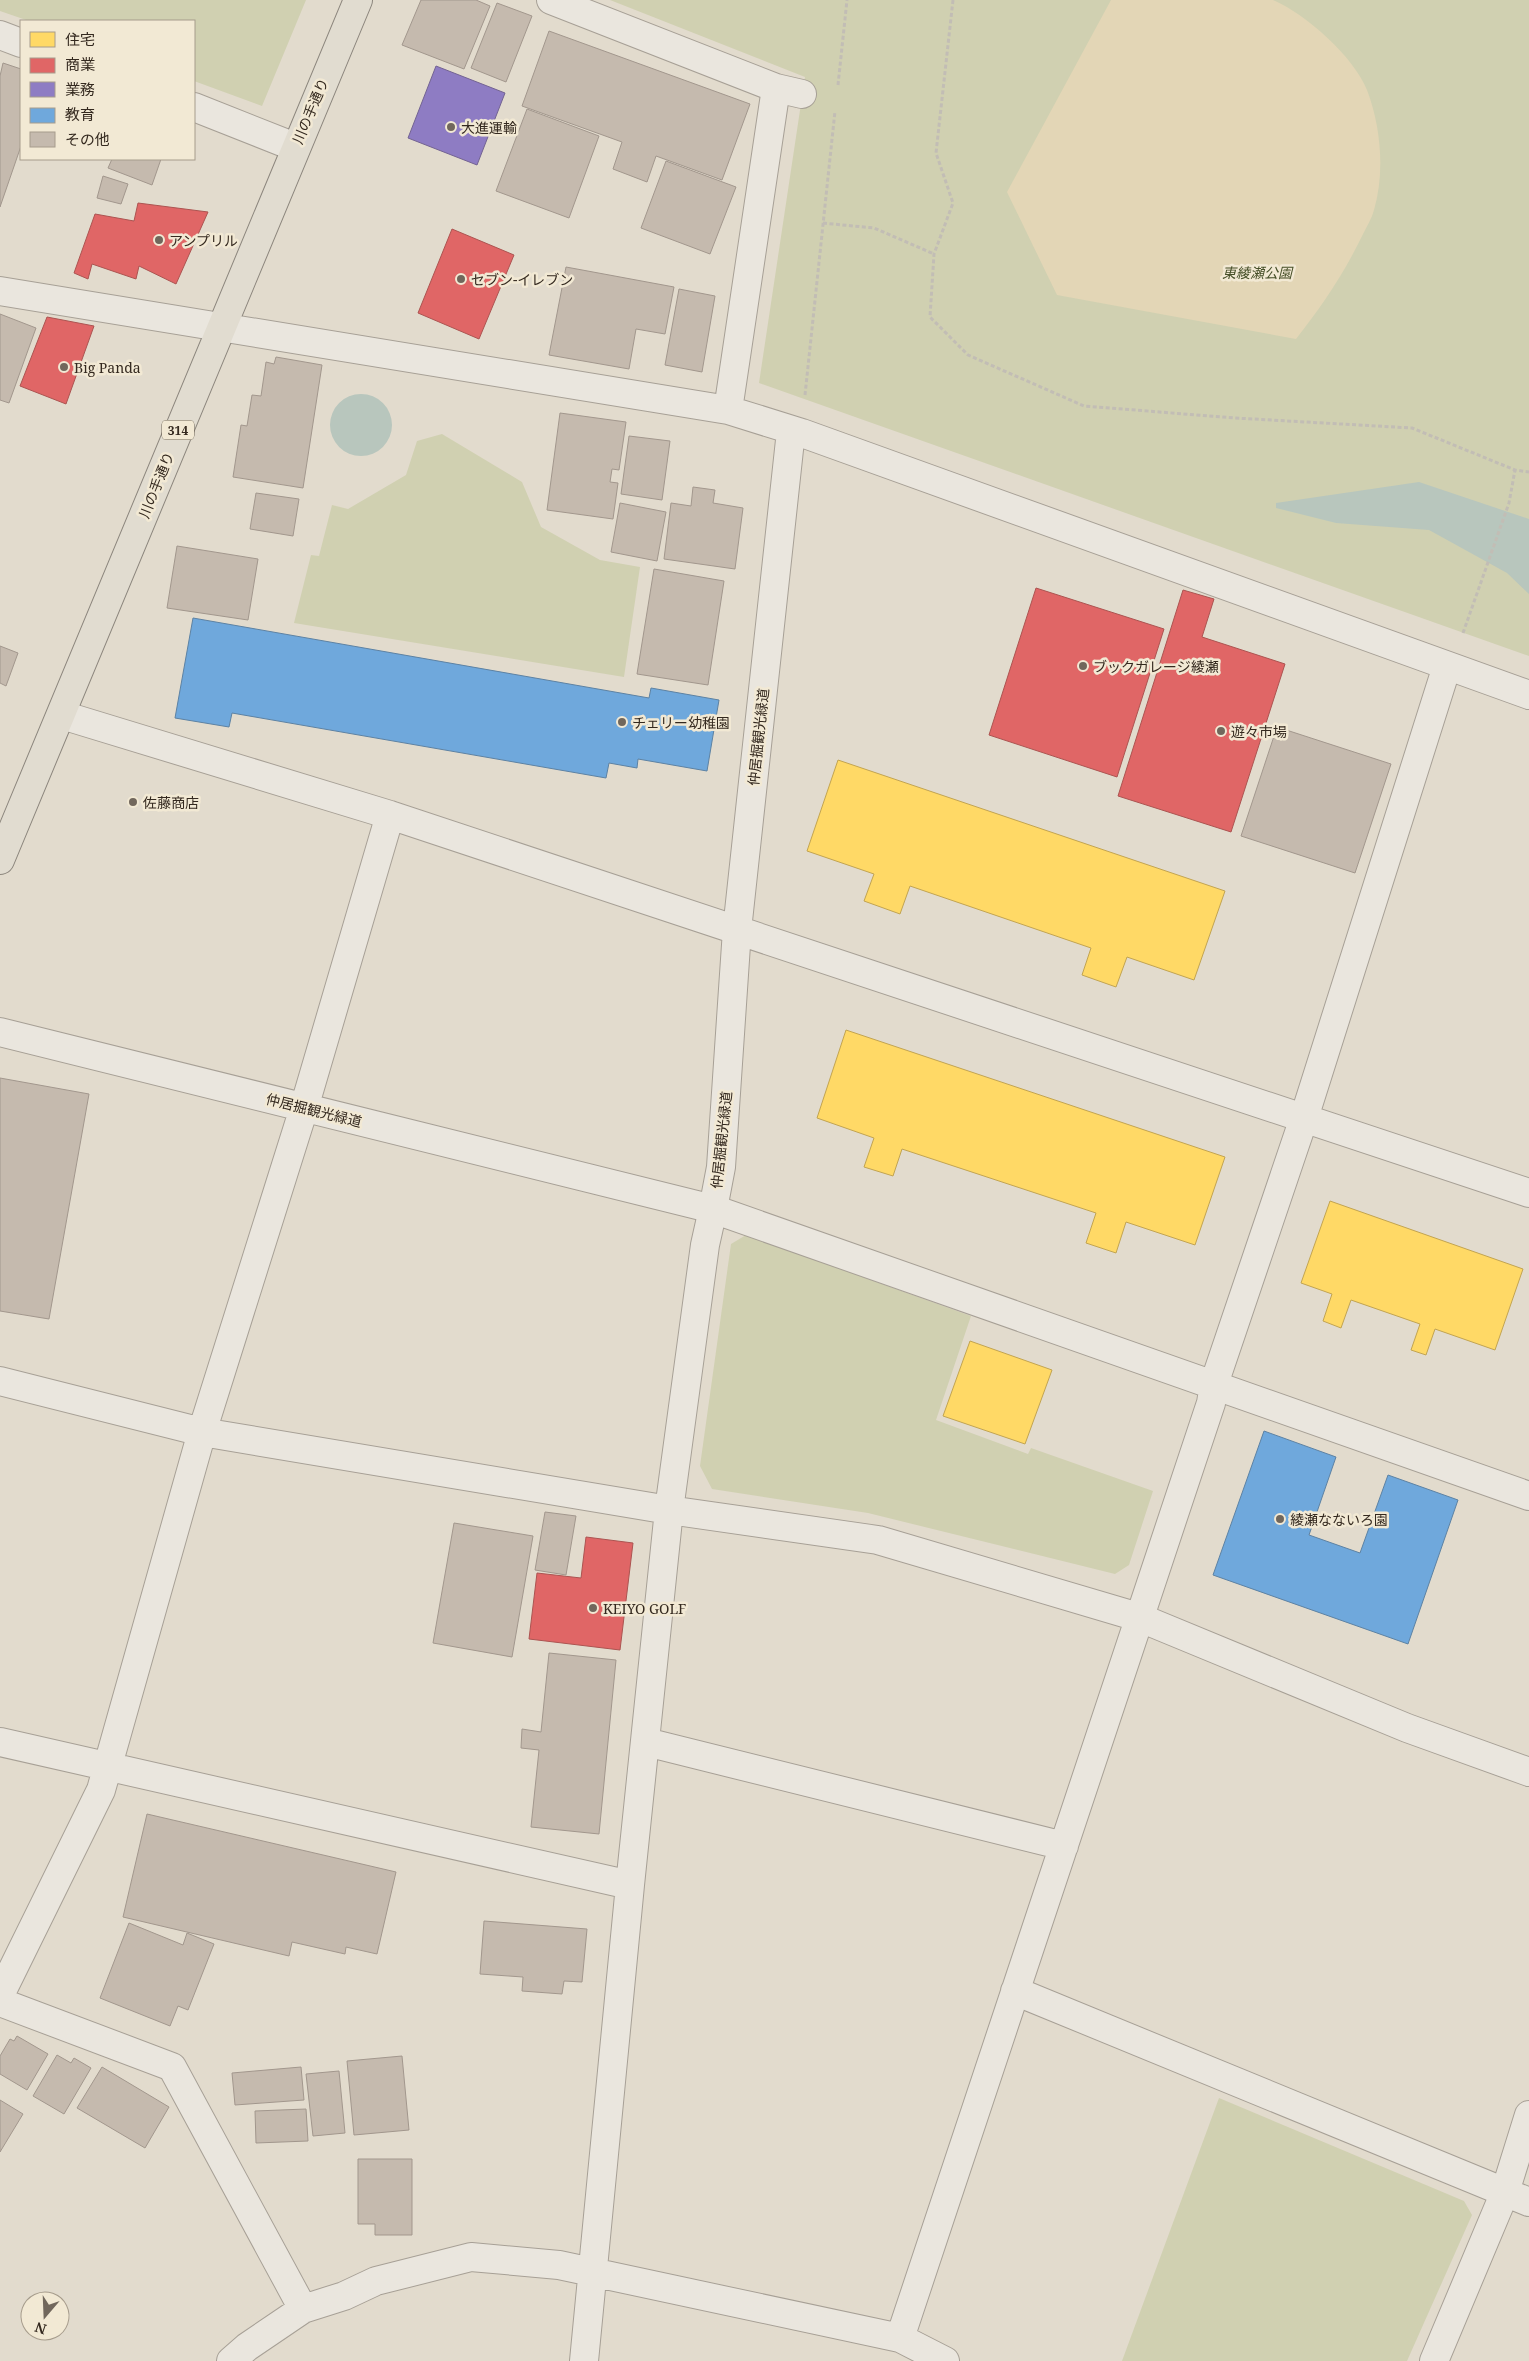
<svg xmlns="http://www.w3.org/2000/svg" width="1529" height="2361" viewBox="0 0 1529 2361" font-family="'Noto Serif','Noto Sans JP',serif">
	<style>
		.green { fill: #d0d0b1 }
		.sand { fill: #e3d6b6 }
		.water { fill: #b8c6bd }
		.homes { fill: #ffd966; stroke: #c2a451 }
		.shops { fill: #e06666; stroke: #ac5451 }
		.offices { fill: #8e7cc3; stroke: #736392 }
		.schools { fill: #6fa8dc; stroke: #5d82a3 }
		.building { fill: #c5baae; stroke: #a2978d }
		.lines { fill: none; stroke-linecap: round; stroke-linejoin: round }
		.minor-casing { stroke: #a7a096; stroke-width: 30 }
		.major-casing { stroke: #8c867d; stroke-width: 30 }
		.path { stroke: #c2bdb5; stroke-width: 3; stroke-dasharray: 4 2.5; stroke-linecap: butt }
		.minor { stroke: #eae6de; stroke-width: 28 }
		.major { stroke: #e1dcd0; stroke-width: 28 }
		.poi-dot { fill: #71675c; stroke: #f2e9d4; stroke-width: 2 }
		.labels { text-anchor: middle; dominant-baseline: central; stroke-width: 5; stroke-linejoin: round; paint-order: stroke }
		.shield { fill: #f2e9d4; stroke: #6d6355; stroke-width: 1 }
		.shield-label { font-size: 12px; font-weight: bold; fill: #34291f }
		.street-label { font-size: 14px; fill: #34291f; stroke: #f2e9d4 }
		.poi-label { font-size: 14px; fill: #34291f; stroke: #f2e9d4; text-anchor: start }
		.park-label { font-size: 14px; font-style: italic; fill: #464f28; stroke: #f2e9d4 }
	</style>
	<rect width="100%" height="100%" fill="#e2dbcd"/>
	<path class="green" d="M0 0H306L262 106 194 81V21H29L0 11Z
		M610 0H1529V656L759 383 805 77Z
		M442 434 522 482 541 527 600 560 640 567 624 677 294 623 311 555 319 556 332 505 348 509 406 475 417 441Z
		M746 1235 971 1316 936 1420 1028 1454 1031 1448 1153 1491 1129 1565 1115 1574 868 1513 712 1489 700 1466 731 1244Z
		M1219 2098 1464 2201 1472 2215 1407 2361H1122Z"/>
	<path class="sand" d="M1111 0H1273C1306 14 1354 57 1367 90 1381 127 1385 172 1374 210 1372 218 1367 226 1363 234 1345 272 1322 306 1296 339L1057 295 1007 192Z"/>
	<path class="water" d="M330 425a31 31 0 1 1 62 0a31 31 0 1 1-62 0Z
		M1419 482 1529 519V594L1507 573 1429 530 1336 523 1276 508V503Z"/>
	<path class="homes" d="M838 760 1225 891 1194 980 1127 957 1116 987 1082 975 1091 948 910 886 900 914 864 901 874 874 807 851Z
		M846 1030 1225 1157 1195 1245 1126 1222 1116 1253 1086 1243 1096 1213 902 1149 893 1176 864 1167 874 1138 817 1118Z
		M1330 1201 1523 1269 1495 1350 1435 1329 1426 1355 1411 1350 1420 1324 1351 1300 1341 1328 1323 1321 1332 1294 1301 1283Z
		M970 1341 1052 1370 1025 1444 943 1416Z"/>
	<path class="shops" d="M138 203 208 212 176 284 139 266 136 279 92 264 88 279 74 273 95 214 134 221Z
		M452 229 514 255 479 339 418 313Z
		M47 317 94 326 66 404 20 386Z
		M1036 588 1164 629 1117 777 989 735Z
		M1183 590 1214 599 1202 637 1285 664 1231 832 1118 796Z
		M586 1537 633 1543 620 1650 529 1639 537 1573 581 1578Z"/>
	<path class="offices" d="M436 66 505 93 477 165 408 138Z"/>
	<path class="schools" d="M193 618 649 698 651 688 719 700 707 771 638 759 637 768 609 763 606 778 232 713 229 727 175 718Z
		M1264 1431 1336 1457 1309 1535 1360 1553 1388 1475 1458 1500 1408 1644 1213 1575Z"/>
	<path class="building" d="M421 0H476L490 6 464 69 402 45Z
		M497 3 532 16 506 82 471 68Z
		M549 31 750 104 722 180 656 156 647 182 613 169 622 142 522 106Z
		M3 63 21 69V146L0 207V76Z
		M527 109 599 136 569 218 496 191Z
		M112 159H161L152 185 108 168Z
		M666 161 736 187 710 254 641 228Z
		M103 176 128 184 121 204 97 198Z
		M566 267 674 287 665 334 636 329 629 369 549 355Z
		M679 289 715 296 702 372 665 365Z
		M0 314 36 328 9 403 0 400Z
		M276 357 322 365 303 488 233 477 241 425 247 426 252 395 261 396 266 362 274 364Z
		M560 413 626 422 619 470 612 469 610 482 618 483 613 519 547 510Z
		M629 436 670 441 662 500 621 494Z
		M693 487 715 490 713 503 743 508 735 569 664 559 671 503 691 506Z
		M256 493 299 499 293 536 250 529Z
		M620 503 666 512 657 561 611 552Z
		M177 546 258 559 248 620 167 608Z
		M654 569 724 581 708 685 637 674Z
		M0 646 18 653 6 686 0 683Z
		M1277 727 1391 764 1355 873 1241 836Z
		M0 1078 89 1094 49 1319 0 1311Z
		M545 1512 576 1516 566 1575 535 1570Z
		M454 1523 533 1536 512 1657 433 1643Z
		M549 1653 616 1660 599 1834 531 1827 539 1750 521 1748 522 1729 541 1732Z
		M147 1814 396 1872 377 1954 346 1947 345 1954 292 1942 289 1956 123 1917Z
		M484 1921 587 1929 582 1982 564 1981 562 1994 522 1991 523 1977 480 1974Z
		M129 1923 183 1945 187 1933 214 1944 188 2010 178 2006 170 2026 100 1998Z
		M17 2036 48 2054 27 2090 0 2074V2056L10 2039 14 2041Z
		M57 2055 71 2063 74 2058 91 2068 64 2114 33 2096Z
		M402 2056 409 2130 354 2135 347 2061Z
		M102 2067 169 2107 145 2148 77 2108Z
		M301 2067 304 2100 235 2105 232 2073Z
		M339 2071 345 2133 313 2136 306 2074Z
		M0 2100 23 2114 0 2152Z
		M306 2109 308 2141 256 2143 255 2111Z
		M358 2159H412V2235H375V2224H358Z"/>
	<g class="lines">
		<g class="minor-casing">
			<path id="minor" d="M551 0 776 88 802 94
				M0 35 21 43
				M194 107 295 147
				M0 291 728 410 802 433 1529 695
				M728 410 776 88
				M62 715 390 815 1529 1193
				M0 1032 713 1209 721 1167 737 930 791 431
				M0 1381 202 1432 669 1510 878 1540 1138 1617 1407 1728 1529 1772
				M0 1742 630 1885
				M646 1742 1064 1846
				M1015 1991 1529 2202
				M0 1995 101 1790 202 1432 304 1108 390 815
				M0 2002 172 2067 303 2309
				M900 2338 1211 1403 1214 1384 1304 1118 1447 666
				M231 2361 247 2347 303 2309 344 2296 376 2281 471 2257 559 2265 900 2338 945 2361
				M584 2361 630 1885 669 1510 705 1245 713 1209 1529 1496
				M1434 2361 1505 2192 1529 2115"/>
		</g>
		<g class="major-casing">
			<path id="major" d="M0 860 358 0"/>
		</g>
		<path class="path" d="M953 0 936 153 953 203 934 254 930 317 968 355 1084 406 1235 418 1412 428 1515 470 1529 472
			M838 85 847 0
			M823 223 874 228 934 254
			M805 395 835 111
			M1463 633 1509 503 1515 470"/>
		<use href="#minor" class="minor"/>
		<use href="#major" class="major"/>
	</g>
	<g class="poi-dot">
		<circle cx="451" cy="127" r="5"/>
		<circle cx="159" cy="240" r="5"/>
		<circle cx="461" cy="279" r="5"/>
		<circle cx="64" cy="367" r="5"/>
		<circle cx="1083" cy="666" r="5"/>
		<circle cx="622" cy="722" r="5"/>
		<circle cx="1221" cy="731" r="5"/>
		<circle cx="133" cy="802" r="5"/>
		<circle cx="1280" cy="1519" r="5"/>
		<circle cx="593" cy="1608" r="5"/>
	</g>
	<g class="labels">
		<rect class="shield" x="162" y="420.5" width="32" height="19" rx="4"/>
		<g class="shield-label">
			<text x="178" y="430">314</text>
		</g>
		<g class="street-label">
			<text transform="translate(310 111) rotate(-67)">川の手通り</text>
			<text transform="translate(156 485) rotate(-68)">川の手通り</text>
			<text transform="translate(758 737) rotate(-84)">仲居掘観光緑道</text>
			<text transform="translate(314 1110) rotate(14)">仲居掘観光緑道</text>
			<text transform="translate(721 1140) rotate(-84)">仲居掘観光緑道</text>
		</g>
		<g class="poi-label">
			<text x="461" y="127">大進運輸</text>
			<text x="169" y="240">アンプリル</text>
			<text x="471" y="279">セブン-イレブン</text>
			<text x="74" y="367">Big Panda</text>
			<text x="1093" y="666">ブックガレージ綾瀬</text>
			<text x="632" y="722">チェリー幼稚園</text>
			<text x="1231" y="731">遊々市場</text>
			<text x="143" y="802">佐藤商店</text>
			<text x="1290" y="1519">綾瀬なないろ園</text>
			<text x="603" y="1608">KEIYO GOLF</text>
		</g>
		<g class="park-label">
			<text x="1257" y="272">東綾瀬公園</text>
		</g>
	</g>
	<rect x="20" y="20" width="175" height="140" fill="#f2e9d4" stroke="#a69c8c"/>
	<rect x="30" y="32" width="25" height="15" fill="#ffd966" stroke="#a69c8c"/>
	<text x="65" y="45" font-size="15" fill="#34291f">住宅</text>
	<rect x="30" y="58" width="25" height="15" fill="#e06666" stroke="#a69c8c"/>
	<text x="65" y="70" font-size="15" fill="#34291f">商業</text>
	<rect x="30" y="82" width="25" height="15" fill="#8e7cc3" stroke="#a69c8c"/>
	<text x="65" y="95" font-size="15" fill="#34291f">業務</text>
	<rect x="30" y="108" width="25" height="15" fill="#6fa8dc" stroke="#a69c8c"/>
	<text x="65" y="120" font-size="15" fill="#34291f">教育</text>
	<rect x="30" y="132" width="25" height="15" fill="#c5baae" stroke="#a69c8c"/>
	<text x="65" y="145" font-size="15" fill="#34291f">その他</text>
	<g transform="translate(45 2316) rotate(199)"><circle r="24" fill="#f2e9d4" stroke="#a69c8c"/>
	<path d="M0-4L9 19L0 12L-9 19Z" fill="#71675c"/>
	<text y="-8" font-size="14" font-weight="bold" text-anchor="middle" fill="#34291f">N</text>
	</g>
</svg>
